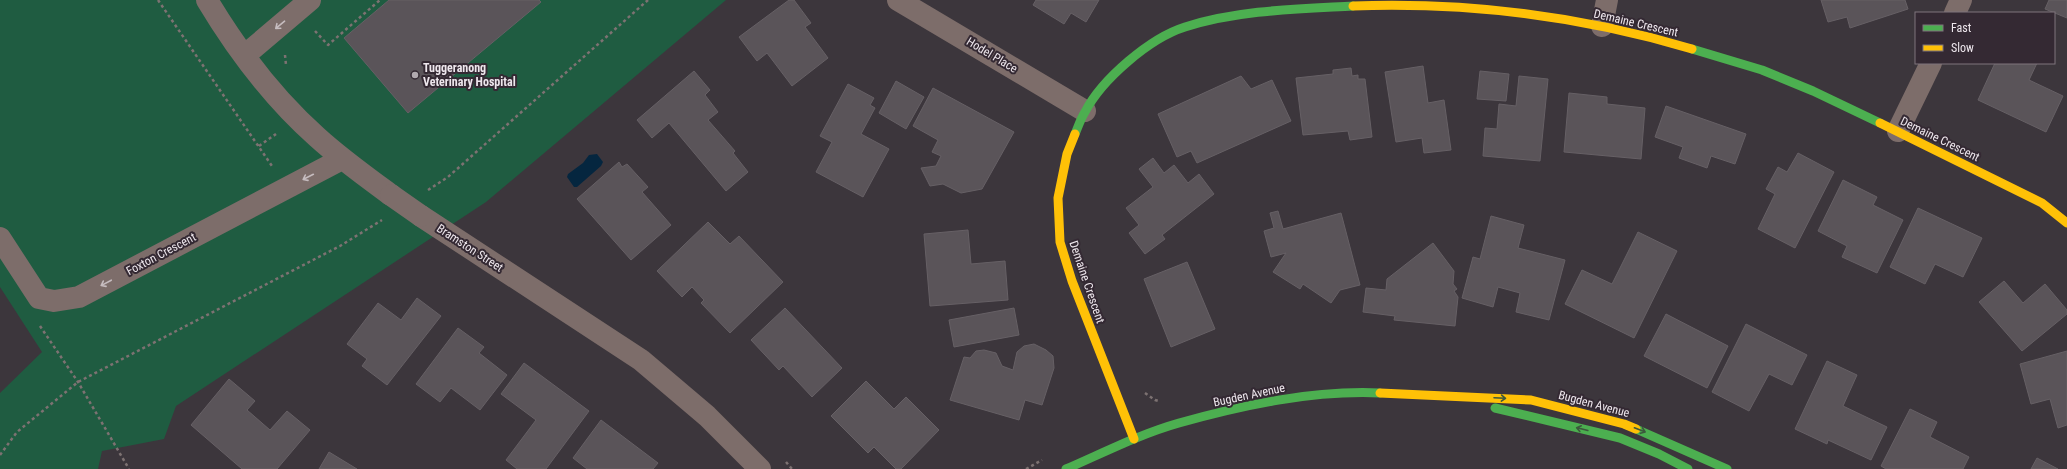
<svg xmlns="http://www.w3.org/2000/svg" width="2067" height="469" viewBox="0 0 2067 469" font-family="'Roboto Condensed',sans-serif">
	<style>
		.green { fill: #1f5c41 }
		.water { fill: #05263f }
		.building { fill: #5a5459; stroke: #666065 }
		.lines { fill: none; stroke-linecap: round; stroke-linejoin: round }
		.path { stroke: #7d7272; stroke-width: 2.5; stroke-dasharray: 3 3; stroke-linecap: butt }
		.street { stroke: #7d6d6a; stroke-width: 22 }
		.fast { stroke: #4caf50; stroke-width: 9 }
		.slow { stroke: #ffc107; stroke-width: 9 }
		.street-bridge { stroke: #7d6d6a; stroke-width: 22 }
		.oneway { stroke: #c6bcbf }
		.oneway2 { stroke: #3c583d }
		.poi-dot { fill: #b0a9af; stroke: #342933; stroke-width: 1.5 }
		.labels { text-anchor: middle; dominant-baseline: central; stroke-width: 4; stroke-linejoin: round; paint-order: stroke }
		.street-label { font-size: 12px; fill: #eee7ed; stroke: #342933 }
		.poi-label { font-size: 12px; font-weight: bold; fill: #eee7ed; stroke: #342933; text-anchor: start }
	</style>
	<rect width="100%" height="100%" fill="#3c363c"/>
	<path class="green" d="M0 0H726L486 202 176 406 164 439 102 451 98 469H0V393L42 352 0 287Z"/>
	<path class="water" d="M597 154 603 162 601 166 577 187H574L567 177 568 174 583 163 589 155Z"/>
	<path class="building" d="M389 0H539L541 2 408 113 344 38Z
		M789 0H794L811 23 805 27 828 58 792 86 767 53 757 61 739 37Z
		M1036 0H1099L1086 22 1071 13 1064 24 1033 5Z
		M1821 0H1905L1908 9 1850 28 1847 17 1828 22Z
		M2049 0H2067V18L2045 9Z
		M1995 63H2037L2029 80 2063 96 2046 132 1978 100Z
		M1423 66 1428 103 1444 100 1451 150 1424 153 1422 138 1396 142 1385 72Z
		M1351 68 1352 76 1358 75V79H1365L1372 137 1350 140 1348 131 1303 135 1296 78 1333 74V70Z
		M694 71 710 90 705 95 718 112 708 120 735 151 733 153 748 172 726 191 669 123 652 138 637 120Z
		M1480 71 1509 74 1506 101 1477 99Z
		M1241 76 1251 89 1272 80 1291 121 1197 163 1191 151 1177 157 1158 114Z
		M1519 76 1548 79 1540 161 1483 156 1485 128 1497 129 1499 104 1516 106Z
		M896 81 924 97 906 129 879 113Z
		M848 84 874 98 870 105 875 108 861 134 889 149 863 197 816 172 832 142 820 136Z
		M933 88 1014 132 982 189 961 193 943 184 930 186 921 168 936 166 941 156 932 152 938 140 913 126Z
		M1569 93 1607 97V104L1645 108 1641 159 1564 152Z
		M1666 106 1746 134 1735 164 1711 156 1707 168 1679 158 1683 147 1655 137Z
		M1798 153 1834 172 1795 248 1758 229 1775 194 1766 189 1778 167 1787 172Z
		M1153 158 1164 173 1174 165 1188 183 1199 174 1214 194 1162 235 1165 239 1145 254 1129 233 1139 225 1126 208 1153 187 1139 169Z
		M619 162 622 167 627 164 648 187 642 192 671 225 631 260 577 199Z
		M1843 180 1877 197 1873 205 1903 220 1877 273 1842 257 1847 246 1818 231Z
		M1918 208 1982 238 1963 277 1935 264 1925 284 1890 267Z
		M1278 211 1283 229 1341 213 1360 285 1340 290 1331 303 1303 284 1300 289 1273 272 1286 253 1271 257 1264 231 1274 228 1270 213Z
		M1491 216 1524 225 1518 248 1565 260 1549 320 1516 312 1520 293 1498 287 1493 307 1462 298 1473 257 1480 259Z
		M708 222 730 244 739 236 783 282 730 333 701 303 704 300 692 287 682 297 657 271Z
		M968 230 971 264 1005 261 1008 300 930 306 924 234Z
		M1638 232 1677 251 1634 338 1565 304 1582 270 1612 284Z
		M1433 243 1454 271 1453 284 1457 289 1454 291 1458 297 1455 326 1394 320 1395 316 1363 312 1366 288 1386 290 1387 279Z
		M1187 262 1215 329 1171 347 1144 279Z
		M2004 281 2023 303 2045 284 2067 310V314L2022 351 1979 302Z
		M417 298 441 316 387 385 362 366 367 359 347 344 378 303 401 320Z
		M785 308 842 368 812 397 783 366 779 370 751 340Z
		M1014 308 1019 335 954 347 949 320Z
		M1666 314 1728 346 1707 388 1644 356Z
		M1746 324 1807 355 1792 385 1769 374 1749 411 1712 392Z
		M458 328 484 347 479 353 507 375 480 410 451 388 440 402 416 384Z
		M1034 344 1046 350 1053 356 1054 368 1042 405 1025 400 1019 420 950 400 964 357 970 358 976 351 984 350 996 353 1002 366 1013 370 1017 352 1024 346Z
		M2067 351V425L2058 428 2050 399 2031 404 2020 364Z
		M1827 361 1857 375 1843 406 1887 427 1871 460 1828 440 1827 444 1795 429Z
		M524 363 589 411 546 469H517L506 460 536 420 501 394Z
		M229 379 255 401 247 410 270 430 287 411 310 430 277 469H242L191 425Z
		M866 381 894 409 906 397 939 430 901 469H896L874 447 868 453 831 416Z
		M1910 409 1937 422 1930 437 1969 457 1963 469H1886L1881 466Z
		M601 420 658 463 653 469H587L573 458Z
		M329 452 357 469H319Z
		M2037 458 2058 469H2031Z"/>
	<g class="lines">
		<path class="path" d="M158 0 272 166
			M315 31 328 45 380 0
			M285 55 286 65
			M259 146 276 134
			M428 190 448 177 648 0
			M40 326 78 382 129 469
			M1145 393 1155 400 1159 401
			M0 455 17 432 78 382 340 246 382 220
			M786 462 792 469
			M1026 469 1042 460"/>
		<path class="street" d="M207 0C237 50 273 98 317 137 340 158 365 176 391 195
			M898 0 1085 111
			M1955 13 1961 0
			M1602 26 1607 0
			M244 56 310 0
			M1898 131 1931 63
			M421 216 641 360 707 416 760 469
			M0 238 39 298 54 301 79 297 342 159"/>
		<path class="fast" d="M1692 49 1762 70 1813 91 1880 123
			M1075 134C1078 127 1081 118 1085 112 1102 79 1150 38 1185 27 1238 10 1298 9 1353 6
			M1495 408 1620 438 1659 454 1688 469
			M1636 429 1727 469
			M1066 469C1103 453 1140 434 1179 423 1243 405 1313 390 1380 393"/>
		<path class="slow" d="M1353 6C1467 2 1582 16 1692 49
			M1880 123 2042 203 2067 223
			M1075 134 1067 154 1058 198 1060 242 1072 281 1134 439
			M1380 393 1531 400 1624 424 1636 429"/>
		<path class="street-bridge" d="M391 195 421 216"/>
	</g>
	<defs><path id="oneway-shaft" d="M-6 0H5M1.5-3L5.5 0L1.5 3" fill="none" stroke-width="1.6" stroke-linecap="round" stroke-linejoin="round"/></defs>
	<g class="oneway">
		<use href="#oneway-shaft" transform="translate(280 25) rotate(140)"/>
		<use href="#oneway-shaft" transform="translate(308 177) rotate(153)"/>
		<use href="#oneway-shaft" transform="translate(106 283) rotate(152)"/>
	</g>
	<g class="oneway2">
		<use href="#oneway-shaft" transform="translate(1500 398) rotate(3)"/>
		<use href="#oneway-shaft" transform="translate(1582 429) rotate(-166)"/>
		<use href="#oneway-shaft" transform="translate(1640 430) rotate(21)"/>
	</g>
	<circle class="poi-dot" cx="415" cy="75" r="4"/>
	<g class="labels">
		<g class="street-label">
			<text transform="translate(1636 23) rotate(13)">Demaine Crescent</text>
			<text transform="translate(992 55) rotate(31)">Hodel Place</text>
			<text transform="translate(1940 139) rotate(26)">Demaine Crescent</text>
			<text transform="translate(470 248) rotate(33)">Bramston Street</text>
			<text transform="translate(161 254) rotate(-28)">Foxton Crescent</text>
			<text transform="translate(1087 282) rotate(71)">Demaine Crescent</text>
			<text transform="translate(1249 395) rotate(-12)">Bugden Avenue</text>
			<text transform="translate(1594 404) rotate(15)">Bugden Avenue</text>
		</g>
		<g class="poi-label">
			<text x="423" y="68">Tuggeranong<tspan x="423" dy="14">Veterinary Hospital</tspan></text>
		</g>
	</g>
	<rect x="1915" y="12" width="140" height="52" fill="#342933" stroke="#7e757d"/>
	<rect x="1923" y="25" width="20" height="6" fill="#4caf50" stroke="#7e757d"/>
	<text x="1951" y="32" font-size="12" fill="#eee7ed">Fast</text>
	<rect x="1923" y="45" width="20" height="6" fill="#ffc107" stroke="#7e757d"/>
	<text x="1951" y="52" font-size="12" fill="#eee7ed">Slow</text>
</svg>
